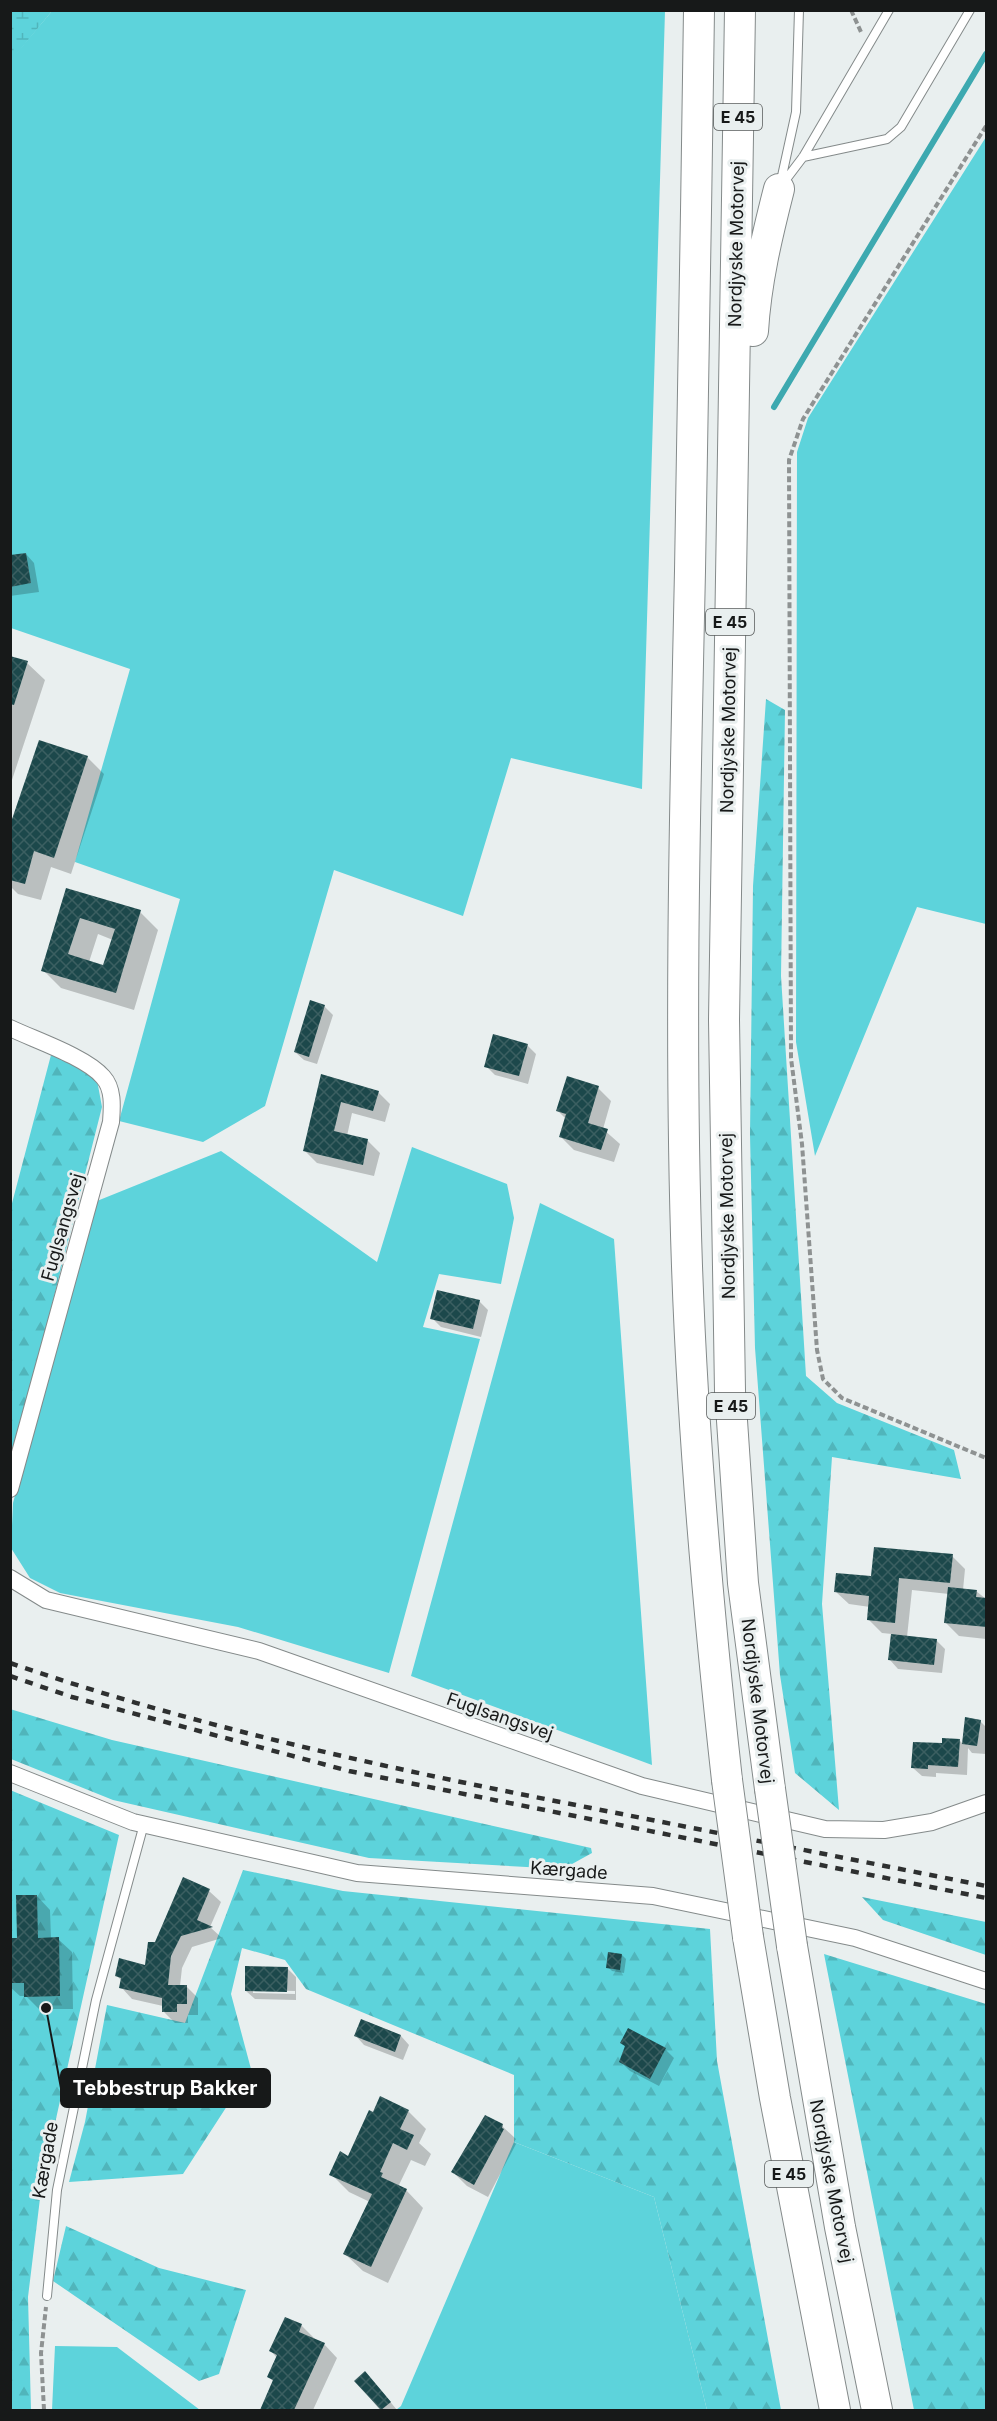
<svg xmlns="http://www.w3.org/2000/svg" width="997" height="2421" viewBox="0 0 997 2421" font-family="Inter,sans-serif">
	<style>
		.grass { fill: #5dd3db }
		.forest { fill: url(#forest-firs) }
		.wetland { fill: url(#wetland-marsh) }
		.shadow { fill: #0003; fill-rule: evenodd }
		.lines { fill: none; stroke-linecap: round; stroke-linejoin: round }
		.stream { stroke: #3da9b0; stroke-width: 6 }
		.building { fill: url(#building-cross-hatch); fill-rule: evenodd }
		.service-casing { stroke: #848a8a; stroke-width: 10 }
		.minor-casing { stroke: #848a8a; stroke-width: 18 }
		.motorway-casing { stroke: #848a8a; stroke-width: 32 }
		.path { stroke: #8e9292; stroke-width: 4; stroke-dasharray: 6 3; stroke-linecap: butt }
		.service { stroke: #fff; stroke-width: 8 }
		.minor { stroke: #fff; stroke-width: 16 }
		.motorway { stroke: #fff; stroke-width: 30 }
		.rail { stroke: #2e3030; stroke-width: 4.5; stroke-dasharray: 8 8; stroke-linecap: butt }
		.motorway-bridge-casing { stroke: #848a8a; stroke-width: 32; stroke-linecap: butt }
		.motorway-bridge { stroke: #fff; stroke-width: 30 }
		.labels { text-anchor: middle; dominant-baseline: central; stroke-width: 6; stroke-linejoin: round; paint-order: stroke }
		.shield { fill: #e9efef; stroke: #565959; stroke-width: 1.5 }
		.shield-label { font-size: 16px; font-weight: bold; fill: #171919 }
		.street-label { font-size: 18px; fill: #171919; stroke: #e9efef }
		.leader { fill: none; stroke: #171919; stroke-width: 2 }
		.callout-dot { fill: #171919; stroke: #e9efef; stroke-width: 2 }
		.callout { fill: #171919; stroke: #171919; stroke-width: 2 }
		.callout-label { font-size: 20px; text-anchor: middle; font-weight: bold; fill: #fff }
	</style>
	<defs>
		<pattern id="forest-firs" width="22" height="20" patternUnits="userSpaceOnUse" patternTransform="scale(1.5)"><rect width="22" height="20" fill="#5dd3db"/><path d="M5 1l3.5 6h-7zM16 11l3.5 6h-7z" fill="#50b5bb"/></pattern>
		<pattern id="wetland-marsh" width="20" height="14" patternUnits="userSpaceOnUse" patternTransform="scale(1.5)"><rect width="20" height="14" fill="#5dd3db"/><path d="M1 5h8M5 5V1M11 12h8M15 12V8" fill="none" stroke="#50b5bb"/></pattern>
		<pattern id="building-cross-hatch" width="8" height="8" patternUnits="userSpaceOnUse" patternTransform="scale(1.5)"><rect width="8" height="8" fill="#1c484b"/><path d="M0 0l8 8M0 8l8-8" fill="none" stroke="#3b5f61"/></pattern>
	</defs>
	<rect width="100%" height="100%" fill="#e9efef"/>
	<path class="grass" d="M52 11H665L642 789 511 758 463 916 334 870 265 1106 203 1142 119 1121 180 899 75 862 130 669 11 628 10 61Z
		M986 137V924L917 907 815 1156 796 1042 797 452 808 418Z
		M412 1147 507 1184 514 1218 501 1284 439 1274 423 1327 480 1339 389 1673 238 1627 60 1593 30 1578 11 1548 13 1503 92 1203 221 1151 377 1262Z
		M540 1203 614 1239 652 1765 411 1676Z
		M514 2142 654 2197 707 2410H396L401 2406Z
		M55 2346 117 2347 200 2410H52Z"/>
	<path class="forest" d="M766 699 785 710 781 976 806 1376 837 1403 954 1450 961 1479 832 1457 822 1604 839 1810 795 1773 780 1675 755 1348 750 1135 753 886Z
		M51 1055 76 1063 97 1080 102 1107 11 1467V1207Z
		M10 1709 112 1740 591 1848 592 1853 563 1869 369 1858 113 1800 11 1759Z
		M10 1790 119 1835 42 2182 28 2297 31 2410H10Z
		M243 1870 343 1891 710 1929 717 2061 781 2410H707L654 2197 514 2142V2075L306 1989 285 1960 242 1948 231 1994 251 2069 183 2174 69 2182 85 2122 107 2005 185 2023Z
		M862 1897 986 1922V1955L883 1920Z
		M824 1954 986 2004V2410H914Z
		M66 2226 159 2268 246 2290 219 2374 199 2381 53 2281Z"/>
	<path class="wetland" d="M11 10 52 11 11 61 10 11Z"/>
	<path class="shadow" d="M26 554 34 563 39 592 10 596V557Z
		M10 657 27 663 45 680 10 786Z
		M87 757 104 774 71 874 51 867 41 900 18 894 10 886V830Z
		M67 890 140 912 158 930 134 1010 61 988 43 970ZM98 934 113 940 104 967 89 962Z
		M324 1006 333 1015 317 1064 304 1060 295 1052Z
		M527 1045 536 1054 528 1084 495 1075 486 1066Z
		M322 1076 378 1092 390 1104 385 1122 352 1113 347 1136 368 1141 380 1153 374 1176 317 1163 305 1151Z
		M598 1088 611 1101 603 1129 620 1144 614 1162 574 1150 561 1137 566 1119 558 1111Z
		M479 1301 488 1310 481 1337 441 1327 432 1318Z
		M952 1556 965 1569 963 1590 976 1591 986 1599V1639L959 1636 945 1622 949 1594 912 1590 907 1637 936 1640 945 1649 942 1673 898 1669 890 1660 892 1634 882 1633 869 1620 870 1607 849 1604 836 1592 873 1578Z
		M980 1721 986 1727V1754L972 1753 968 1748 967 1775 936 1773V1777L922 1776 913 1768 943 1745 959 1740 963 1744Z
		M184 1879 209 1891 221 1902 210 1927 222 1938 192 1947 182 1968 180 1986H186L198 1998V2015H188V2023H175L164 2012 163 2006 132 1999 121 1987 122 1981 117 1976 147 1967Z
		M37 1896 50 1910 51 1939H58L72 1952 73 2009H39L26 1996H20L10 1987V1940H18Z
		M622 1955 626 1959 624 1973 612 1971 608 1967Z
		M287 1968 296 1977V2000L255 1999 246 1991ZM253 1990 295 1991V1994L253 1993Z
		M362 2021 401 2036 409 2045 403 2060 364 2045 356 2036Z
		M622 2043 665 2049 674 2058 659 2086 630 2071 621 2062 626 2048Z
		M408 2111 426 2129 419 2143 431 2154 425 2166 411 2160 398 2187 406 2190 423 2208 388 2283 363 2271 345 2254 370 2202 349 2192 331 2174Z
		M502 2126 516 2139 514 2142 516 2144 488 2197 467 2186 453 2172Z
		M301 2325 315 2339 314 2340 324 2344 337 2358 313 2410H262L274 2382 269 2377 277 2358 271 2351Z
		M356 2381 374 2382 397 2410H380Z"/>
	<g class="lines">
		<path class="stream" d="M774 407 986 54"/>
	</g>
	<path class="building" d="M26 553 31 583 10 587V555Z
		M10 656 28 661 14 705 10 704Z
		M39 740 88 756 54 858 34 851 25 884 10 880V825Z
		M66 888 141 910 116 993 41 971ZM80 918 115 929 103 965 68 954Z
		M310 1000 325 1005 309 1057 294 1052Z
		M493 1034 528 1044 519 1076 484 1067Z
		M321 1074 379 1091 373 1111 341 1102 334 1131 368 1139 363 1165 303 1151Z
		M567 1076 599 1086 588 1123 608 1129 601 1150 559 1137 566 1114 556 1111Z
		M437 1290 480 1300 473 1329 430 1319Z
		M874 1547 953 1554 950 1583 899 1578 895 1623 867 1620 869 1596 834 1592 836 1573 871 1576Z
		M948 1587 977 1590 976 1597 987 1598V1627L944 1623Z
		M891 1634 937 1639 934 1665 888 1660Z
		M965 1717 981 1720 977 1746 962 1744Z
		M942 1738 960 1739 958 1767 928 1765V1769L911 1768 913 1742 942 1743Z
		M183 1877 210 1889 197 1920 213 1927 181 1936 171 1956 168 1985H187V2004H177V2012H162V1998L119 1988 121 1978 115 1976 119 1958 145 1965 148 1942H155Z
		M16 1895H37L38 1938 59 1937 60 1996 24 1997V1983H10V1938H17Z
		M608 1952 622 1954 620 1970 606 1968Z
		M245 1966 288 1967 287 1992 245 1991Z
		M361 2019 401 2035 395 2052 354 2036Z
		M628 2028 666 2048 650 2079 619 2062 625 2046 620 2043Z
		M380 2096 409 2110 400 2129 414 2135 407 2150 393 2143 380 2172 383 2173 381 2177 407 2189 371 2267 343 2254 372 2194 329 2175 340 2151 348 2156 369 2110 373 2112Z
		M485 2115 503 2124 502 2128 504 2129 474 2185 451 2172Z
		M285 2317 302 2324 299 2332 325 2343 294 2410H260L273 2380 267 2377 277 2355 269 2351Z
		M365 2371 391 2402 381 2410 354 2381Z"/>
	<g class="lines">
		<g class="service-casing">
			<path id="service" d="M803 157 887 139 901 127 970 10
				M780 185 796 112 799 10
				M781 186 803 157 889 10
				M47 2296 57 2190 96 2000 144 1824"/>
		</g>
		<g class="minor-casing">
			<path id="minor" d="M10 1028C35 1040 86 1057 103 1077 114 1089 112 1108 111 1122L10 1489
				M10 1578 46 1600 259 1651 642 1786 825 1829 884 1830 932 1822 986 1803
				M10 1773 133 1822 357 1873 653 1896 855 1938 986 1981"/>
		</g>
		<g class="motorway-casing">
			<path id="motorway" d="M699 10C696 197 694 384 690 571 685 803 679 1034 687 1266 693 1438 708 1609 727 1780
				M740 10 724 1020 730 1391 743 1583 770 1789
				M753 331C756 282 767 236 779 189
				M748 1937 775 2098 835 2410
				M792 1946 840 2227 877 2410"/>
		</g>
		<path class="path" d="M851 10 861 32
			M986 126 803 419 789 460 791 1058 802 1144 817 1350 823 1379 842 1398 986 1458
			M44 2410 41 2353 46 2307"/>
		<use href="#service" class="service"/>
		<use href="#minor" class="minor"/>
		<use href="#motorway" class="motorway"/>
		<path class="rail" d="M10 1663C199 1728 395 1770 591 1808 723 1834 855 1860 986 1886
			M10 1676 72 1697 349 1771 986 1898"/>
		<g class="motorway-bridge-casing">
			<path id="motorway-bridge" d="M727 1780 748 1937
				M770 1789 792 1946"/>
		</g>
		<use href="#motorway-bridge" class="motorway-bridge"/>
	</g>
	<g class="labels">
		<g class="shield">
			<rect x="714" y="104" width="48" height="26" rx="4.5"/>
			<rect x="706" y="609" width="48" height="26" rx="4.5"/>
			<rect x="707" y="1393" width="48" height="26" rx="4.5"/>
			<rect x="765" y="2161" width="48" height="26" rx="4.5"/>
		</g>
		<g class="shield-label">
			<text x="738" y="117">E 45</text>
			<text x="730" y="622">E 45</text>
			<text x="731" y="1406">E 45</text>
			<text x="789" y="2174">E 45</text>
		</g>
		<g class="street-label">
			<text transform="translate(736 244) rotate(-89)">Nordjyske Motorvej</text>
			<text transform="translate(728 730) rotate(-89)">Nordjyske Motorvej</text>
			<text transform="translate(727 1216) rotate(-91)">Nordjyske Motorvej</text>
			<text transform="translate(62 1227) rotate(-74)">Fuglsangsvej</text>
			<text transform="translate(758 1701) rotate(83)">Nordjyske Motorvej</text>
			<text transform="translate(500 1716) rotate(19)">Fuglsangsvej</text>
			<text transform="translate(569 1870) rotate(4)">Kærgade</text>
			<text transform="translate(45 2160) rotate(-80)">Kærgade</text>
			<text transform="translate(832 2181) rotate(79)">Nordjyske Motorvej</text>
		</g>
	</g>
	<path class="leader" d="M46 2008L61 2088"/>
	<circle class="callout-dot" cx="46" cy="2008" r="6"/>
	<rect class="callout" x="61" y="2069" width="209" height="38" rx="6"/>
	<g class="callout-label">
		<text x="165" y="2095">Tebbestrup Bakker</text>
	</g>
	<rect width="997" height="2421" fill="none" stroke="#171919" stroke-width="24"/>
</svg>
